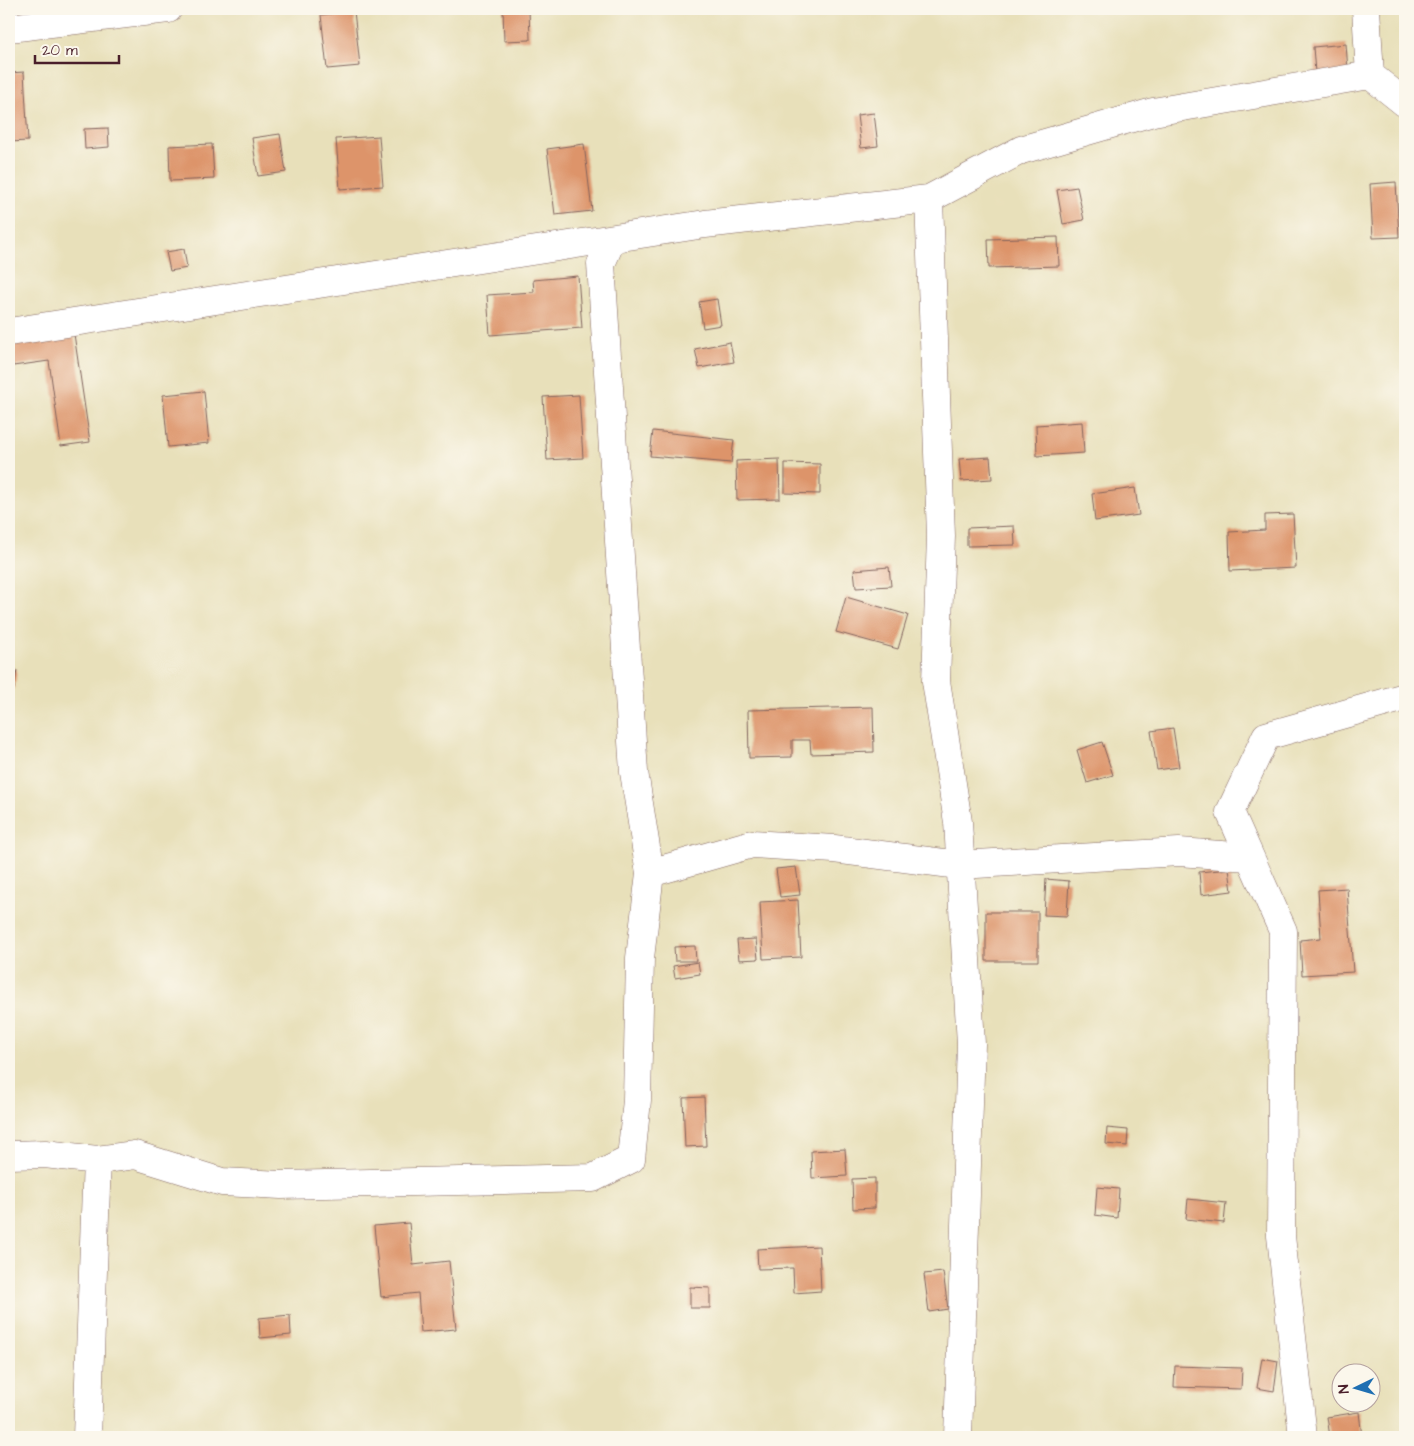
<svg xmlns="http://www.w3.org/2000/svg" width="1414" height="1446" viewBox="0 0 1414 1446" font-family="'Architects Daughter',sans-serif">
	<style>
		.building { fill: #dd946b }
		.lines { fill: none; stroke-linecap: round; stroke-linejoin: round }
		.minor-casing { stroke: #81635d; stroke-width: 29 }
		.minor { stroke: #fff; stroke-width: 28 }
	</style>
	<rect width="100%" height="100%" fill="#fbf7ec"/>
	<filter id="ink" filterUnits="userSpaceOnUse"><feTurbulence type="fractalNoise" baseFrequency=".02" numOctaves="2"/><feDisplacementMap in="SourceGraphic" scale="10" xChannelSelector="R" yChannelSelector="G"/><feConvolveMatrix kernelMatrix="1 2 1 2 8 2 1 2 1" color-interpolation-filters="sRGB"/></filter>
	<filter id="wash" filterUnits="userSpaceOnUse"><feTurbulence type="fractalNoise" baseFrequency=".0096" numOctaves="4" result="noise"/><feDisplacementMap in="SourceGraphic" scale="20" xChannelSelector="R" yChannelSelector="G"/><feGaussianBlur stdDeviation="1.12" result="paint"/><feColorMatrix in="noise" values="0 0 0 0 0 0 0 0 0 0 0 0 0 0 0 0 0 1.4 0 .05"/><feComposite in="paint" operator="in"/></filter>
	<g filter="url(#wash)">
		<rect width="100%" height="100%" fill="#e8e0ba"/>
		<g id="blocks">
			<path class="building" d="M503 9H529L530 40 504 41Z
				M354 11 360 66 327 69 321 15Z
				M1346 44 1348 71 1315 73 1313 47Z
				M24 72 28 141 9 142V73Z
				M874 113 878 146 861 148 857 115Z
				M108 128 109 147 85 149 84 129Z
				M280 134 286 172 258 176 252 138Z
				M379 136 383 186 340 189 336 139Z
				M212 144 214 179 170 181 169 146Z
				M584 144 592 211 555 215 547 149Z
				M1396 182 1399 237 1373 238 1370 184Z
				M1077 187 1084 220 1063 224 1057 190Z
				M1058 237 1059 266 989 268 988 239Z
				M184 249 187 268 170 271 166 252Z
				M578 276 582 328 490 335 487 295 534 292 533 280Z
				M717 299 721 325 703 328 699 302Z
				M74 334 90 442 61 446 49 361 13 366 10 344Z
				M730 342 734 362 699 368 695 349Z
				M204 391 209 443 168 447 163 395Z
				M579 395 583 458 547 460 543 397Z
				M1082 422 1084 453 1037 456 1036 425Z
				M653 431 734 440 731 463 650 456Z
				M990 457 992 479 961 481 959 459Z
				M779 459 780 499 737 500 736 461Z
				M785 463 820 464V494L785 493Z
				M1135 488 1139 515 1095 521 1092 494Z
				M1293 514 1296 568 1230 571 1229 532 1265 530V515Z
				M1014 526 1015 545 967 546V528Z
				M889 567 891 586 856 588 854 570Z
				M846 597 908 615 898 649 836 632Z
				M9 669 17 670 14 689H9Z
				M873 707 874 752 811 754 810 740H792V757L749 758 748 710Z
				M1173 728 1179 767 1157 770 1151 731Z
				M1102 742 1113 775 1087 783 1077 750Z
				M796 867 800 895 780 897 776 869Z
				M1229 869 1232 891 1201 895 1199 872Z
				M1046 879 1069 881 1067 916 1044 915Z
				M1347 888 1353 972 1302 975 1300 940 1321 938 1318 890Z
				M798 900 801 957 763 959 760 902Z
				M986 912H1038V961H986Z
				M756 939 758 959 739 960 737 940Z
				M695 946 696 961H675L674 947Z
				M698 962 700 974 675 978 673 966Z
				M704 1097 706 1146 685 1147 683 1098Z
				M1107 1128 1128 1130 1127 1146 1106 1144Z
				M845 1149 847 1176 812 1178 811 1151Z
				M875 1178V1208L853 1209 852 1179Z
				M1097 1187 1119 1189 1117 1218 1095 1215Z
				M1188 1199 1226 1203 1224 1223 1186 1219Z
				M409 1223 413 1265 449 1261 456 1329 421 1332 418 1293 381 1297 374 1226Z
				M819 1246 821 1291 794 1293 793 1268 758 1269 757 1249Z
				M943 1272 948 1309 929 1312 924 1274Z
				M690 1287 710 1288V1308H690Z
				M290 1315 291 1335 260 1338 259 1318Z
				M1262 1358 1278 1361 1274 1391 1257 1388Z
				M1175 1366 1242 1368 1241 1389 1174 1387Z
				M1359 1412 1362 1437H1330L1327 1417Z"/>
		</g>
	</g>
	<g filter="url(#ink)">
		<use href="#blocks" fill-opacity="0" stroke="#81635d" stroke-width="1"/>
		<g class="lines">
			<g class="minor-casing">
				<path id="minor" d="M1366 9 1370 75
					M9 28 168 9
					M929 199 941 536 936 681 958 822 971 1044 958 1437
					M9 332 705 224 929 199 1021 150 1153 112 1370 75 1405 103
					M650 873 752 844 834 849 959 865 1179 852 1249 857
					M9 1155 45 1154 97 1160 135 1155 222 1182 281 1185 593 1178 631 1159 637 1100 640 958 650 873 634 772 601 264 612 239
					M87 1437 97 1160
					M1303 1437 1281 1236 1283 931 1230 812 1266 736 1405 697"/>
			</g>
			<use href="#minor" class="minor"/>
		</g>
	</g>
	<rect width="1414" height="1446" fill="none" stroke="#fbf7ec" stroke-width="30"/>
	<g transform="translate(1356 1388) rotate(265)"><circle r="24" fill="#fbf7ec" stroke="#b4a19f"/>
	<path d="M0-4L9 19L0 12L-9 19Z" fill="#1f6fb2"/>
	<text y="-8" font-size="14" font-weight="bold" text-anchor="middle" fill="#4a1f2b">N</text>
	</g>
	<path d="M35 55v8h84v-8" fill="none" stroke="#4a1f2b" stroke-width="2.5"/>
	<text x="42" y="55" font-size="15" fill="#4a1f2b" stroke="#fbf7ec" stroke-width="4" paint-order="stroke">20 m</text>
</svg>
